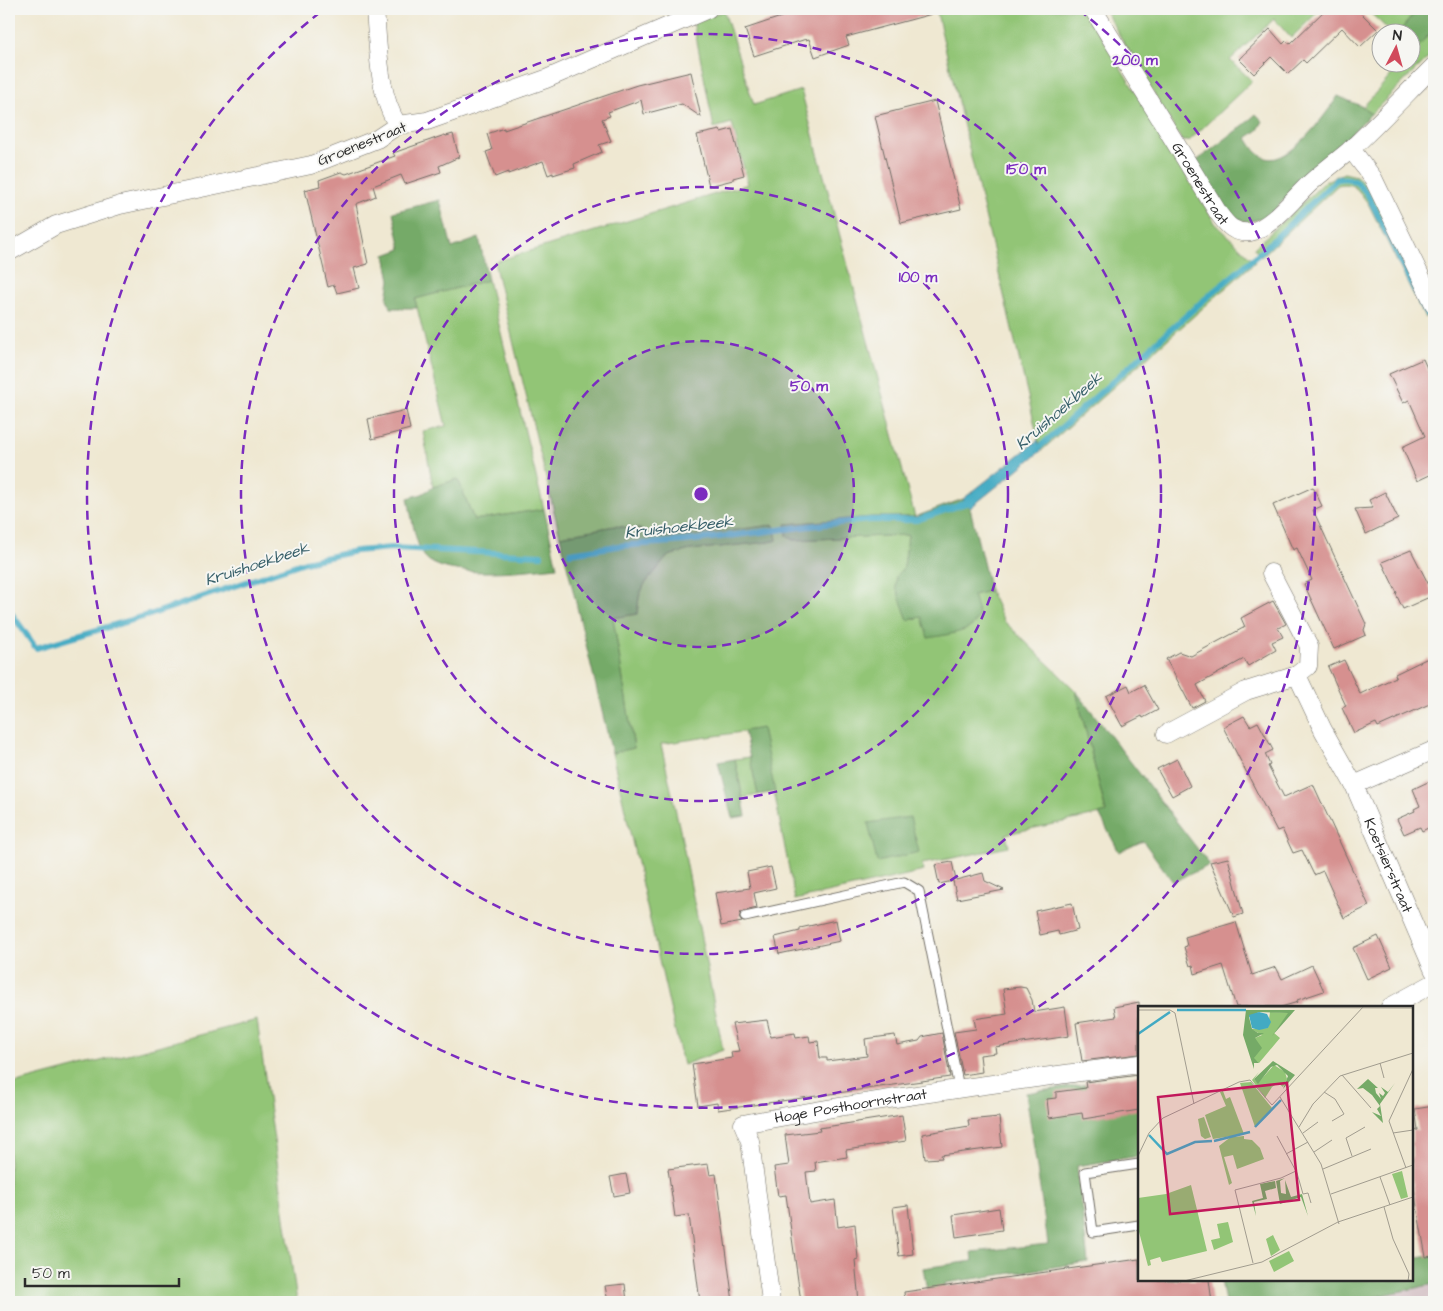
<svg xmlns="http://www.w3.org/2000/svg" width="1443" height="1311" viewBox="0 0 1443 1311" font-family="'Architects Daughter',sans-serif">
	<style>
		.industrial { fill: #d2bec3 }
		.green { fill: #92c576; stroke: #5e7850 }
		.forest { fill: #75aa67; stroke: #506a49 }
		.water { fill: #43aac3; stroke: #376a77 }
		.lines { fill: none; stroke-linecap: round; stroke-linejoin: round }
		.stream { stroke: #43aac3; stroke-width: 6 }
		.building { fill: #d6908f }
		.service-casing { stroke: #706d65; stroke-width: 11 }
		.minor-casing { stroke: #706d65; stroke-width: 19 }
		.service { stroke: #fff; stroke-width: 9 }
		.minor { stroke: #fff; stroke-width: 18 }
		.ring { fill: none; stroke: #7b2cbf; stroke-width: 2.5; stroke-dasharray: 9 6 }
		.labels { text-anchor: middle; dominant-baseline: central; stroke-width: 4; stroke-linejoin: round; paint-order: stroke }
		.street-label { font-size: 15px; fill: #2b2b2b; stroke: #f6f6f2 }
		.water-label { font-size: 16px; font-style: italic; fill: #355e68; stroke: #f6f6f2 }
		.inset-river { fill: none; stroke: #43aac3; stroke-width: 2.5 }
		.inset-road { fill: none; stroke: #a19c8f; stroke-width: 1 }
		.view { fill: #c2185b; fill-opacity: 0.15; stroke: #c2185b; stroke-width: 2.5 }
		.inset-edge { fill: none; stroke: #2b2b2b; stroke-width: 2.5 }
		.centre { fill: #7b2cbf; stroke: #f6f6f2; stroke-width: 2.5 }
		.ring-label { font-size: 15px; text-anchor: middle; font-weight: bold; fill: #7b2cbf; stroke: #f6f6f2; stroke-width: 4; stroke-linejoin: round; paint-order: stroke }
	</style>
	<rect width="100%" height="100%" fill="#f6f6f2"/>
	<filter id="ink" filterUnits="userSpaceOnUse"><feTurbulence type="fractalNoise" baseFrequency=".02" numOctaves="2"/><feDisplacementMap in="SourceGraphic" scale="10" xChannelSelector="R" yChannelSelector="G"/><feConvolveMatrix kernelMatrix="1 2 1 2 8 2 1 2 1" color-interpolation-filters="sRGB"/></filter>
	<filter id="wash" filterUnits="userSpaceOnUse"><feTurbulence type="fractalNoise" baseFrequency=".0096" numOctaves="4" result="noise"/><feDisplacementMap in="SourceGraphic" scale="20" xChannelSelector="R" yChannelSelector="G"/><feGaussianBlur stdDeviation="1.12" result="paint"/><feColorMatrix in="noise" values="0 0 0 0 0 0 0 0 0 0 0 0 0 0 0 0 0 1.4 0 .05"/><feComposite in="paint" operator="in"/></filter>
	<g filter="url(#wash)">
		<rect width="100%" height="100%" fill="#efe8d2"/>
		<path class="industrial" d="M1434 1284V1302H1351Z"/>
		<path class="green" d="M936 9H1085L1215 223 1255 262 1041 451Z
			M1104 9H1321L1291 38 1274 19 1230 60 1252 81 1189 141H1182Z
			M1366 9H1418L1399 32H1391Z
			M724 11 754 105 801 90 915 517H872L787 524V536L794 540 908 535 904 567 896 576 909 620 922 616 944 635 961 631 972 626 978 615 973 595 990 591 1004 621 1076 691 1106 813 1006 834 1009 847 922 864 924 871 795 900 762 729 661 744 680 830 723 1050 683 1065 612 753 634 748 613 618 637 614 639 597 644 585 668 556 690 550 769 542 777 540 774 525 679 537H656L639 529 615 526 560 536 494 262 748 184 732 123 714 128 693 21Z
			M1434 29V52L1371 114 1363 107 1402 63 1410 62 1411 54Z
			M1344 173 1356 176 1370 188 1431 311 1425 318 1368 203C1358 191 1355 181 1338 185L1261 257 1254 248 1326 181Z
			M488 280 544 509 474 520 458 479 433 487 423 431 446 426 415 299Z
			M750 757 758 795 743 798 735 759Z
			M257 1020 297 1302H9V1085Z"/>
		<path class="forest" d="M1418 9H1434V29L1411 54 1410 32H1399Z
			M1338 96 1363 107 1371 114 1271 213C1265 215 1259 220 1253 221 1228 228 1206 179 1195 162L1245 124 1256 114 1263 121 1258 130 1247 138C1252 146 1256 154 1266 158 1289 166 1327 113 1338 96Z
			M440 200 452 248 479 238 488 280 415 299 417 308H391L387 299 390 280 385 255 401 249 393 212Z
			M458 479 474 520 544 509 557 567C529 570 443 581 424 556 415 545 411 512 408 498L422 494 433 487Z
			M963 499 970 508 990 591 973 595 979 615C977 618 975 623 972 626 964 633 939 636 928 638L922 617 908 620 896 588V576L904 567 908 535 794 540 787 536 786 524 872 517H915Z
			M774 525 777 540 769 542 690 550 668 556 644 585 639 597 637 614 613 618 634 748 612 753 560 536 615 526 639 529 656 537H679Z
			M1076 691 1210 865 1173 882 1143 841 1119 852 1099 814 1106 812Z
			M762 728 775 792 758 795 744 731Z
			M735 759 746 816 732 818 718 762Z
			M910 817 919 852 877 862 868 823Z
			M1139 1077V1156L1077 1166 1088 1262 945 1283 947 1302H929L923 1268 973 1261 972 1252 1048 1244 1026 1093Z
			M1434 1254V1284L1351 1302H1225L1221 1280H1412V1258Z"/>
		<path class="water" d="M1038 440 1041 451 970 508 963 499Z"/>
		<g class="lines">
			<path class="stream" d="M1033 453 1198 305 1261 252 1336 180C1351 175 1360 184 1368 195L1426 314
				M570 553 618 546 686 541 827 524 871 520H917L972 501
				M9 610 36 648 152 614 305 562 356 551 392 548 541 555"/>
		</g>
		<g id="blocks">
			<path class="building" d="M805 9H931L932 14 846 37 849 45 815 57 809 39 806 40V39L754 56 745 29Z
				M1326 9H1357L1378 30 1360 47 1342 28 1306 63 1303 60 1288 74 1271 57 1254 74 1239 59 1270 29 1283 44 1286 41 1290 44Z
				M691 72 701 117 682 104 644 114 641 100 608 112 610 116 602 119 611 141 599 145 602 152 574 164 575 168 553 175V173L548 175 543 161 508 174V172L495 177 486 152 492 150 487 134 504 128V130L637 85Z
				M935 101 961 209 901 223 875 116Z
				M732 129 744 175 733 178V180L709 186 697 135 720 130 721 132Z
				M453 134 459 157 439 166 441 172 405 184 401 175 373 186 376 196 356 204 368 264 354 268 359 288 337 293 334 285 328 287 305 190 320 186 319 180 341 172 346 174 395 156 393 153 445 135 446 136Z
				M1423 359 1434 384V473L1417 481 1402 447 1425 436 1409 400 1403 403 1389 374Z
				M406 410 410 429 372 439 368 419Z
				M1313 487 1322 506 1313 510 1366 624 1364 630 1366 635 1334 649 1304 584 1312 580 1297 548 1293 550 1273 505Z
				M1385 492 1398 519 1366 534 1355 509 1373 508 1369 500Z
				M1411 550 1434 595 1403 609 1396 594 1397 593 1382 562Z
				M1273 601 1286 624 1278 628 1283 637 1272 642 1276 650 1248 666 1244 659 1197 685 1205 701 1192 708 1166 659 1179 652 1191 656 1245 627 1241 618Z
				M1428 658 1434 672V702L1378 727 1376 723 1354 733 1342 708 1346 706 1328 667 1344 660 1360 694 1396 677 1395 674Z
				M1128 685 1131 692 1144 685 1158 710 1143 718 1142 716 1122 726 1106 696Z
				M1244 716 1250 726 1258 722 1273 750 1265 754 1270 765 1268 766 1284 797 1313 784 1369 906 1344 918 1323 871 1314 875 1302 850 1293 853 1282 829 1277 831 1223 727Z
				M1177 759 1190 786 1172 796 1157 769Z
				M1430 781 1434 791V837L1430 827 1422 831 1420 827 1404 834 1397 819 1415 811 1414 809 1420 806 1413 789Z
				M1228 858 1243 914 1234 917 1210 862Z
				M952 862 956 880 983 873 985 881 1004 890 957 899 953 881 939 884 935 865Z
				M771 867 776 888 754 893 757 908 741 912 739 918 742 922 721 926 715 893 750 888 747 872Z
				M1072 903 1078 930 1059 935 1058 931 1040 935 1035 911Z
				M836 920 840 941 779 954 775 937 800 931V928Z
				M1236 922 1252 975 1276 967 1282 979 1312 965 1324 991 1297 1000 1298 1002 1281 1007H1236L1223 965 1195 974 1193 965 1190 966 1184 947 1187 946 1185 937Z
				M1378 936 1392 967 1367 979 1353 948Z
				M1020 987 1026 988 1032 1000 1034 1012 1065 1007 1069 1036 995 1047 996 1053 980 1055 982 1072 963 1075 954 1032 976 1029 974 1019 1007 1014 1003 989Z
				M1139 1002V1054L1082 1061 1076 1023 1116 1017 1114 1007Z
				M767 1020 771 1037 795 1033 796 1038 809 1036 810 1042 818 1041 820 1058H827V1061L867 1056 865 1039 895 1035 897 1045 919 1041 922 1037 942 1033 950 1077 718 1110 717 1103 698 1106 692 1064 732 1058 731 1052 739 1051 732 1024Z
				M1139 1075V1110L1083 1119 1082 1113 1049 1118 1047 1099 1056 1098V1092L1086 1088 1085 1082Z
				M1434 1106V1256L1426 1257 1412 1179V1131L1418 1130 1415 1109Z
				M902 1115 906 1141 846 1150 847 1157 815 1162 816 1171 806 1172 810 1204 835 1200 838 1227 855 1224 858 1259 855 1260 859 1302H801L786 1195 778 1196 774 1167 789 1165 785 1135 820 1131 819 1128Z
				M999 1117 1002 1147 941 1155 942 1158 925 1159 922 1134 969 1126 968 1120Z
				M708 1164 710 1175 716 1174 733 1302H700L689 1215 675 1217 668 1169Z
				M626 1174 630 1193 614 1196 610 1177Z
				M908 1205 913 1254 899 1256 893 1207Z
				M999 1208 1002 1230 956 1237 953 1215Z
				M1139 1259V1280H1209L1212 1302H905L904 1292Z
				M625 1284 627 1302H608L605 1286Z"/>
		</g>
	</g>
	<g filter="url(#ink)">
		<use href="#blocks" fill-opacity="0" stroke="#706d65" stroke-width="1"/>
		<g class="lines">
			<g class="service-casing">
				<path id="service" d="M745 917 904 882 919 891 959 1088
					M1139 1164 1085 1172 1093 1232 1139 1225"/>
			</g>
			<g class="minor-casing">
				<g id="minor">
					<path d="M375 9C378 44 378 96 398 125"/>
					<path id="s1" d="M1093 9 1219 214C1227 225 1234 234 1250 232 1270 229 1294 198 1309 184 1322 172 1336 162 1350 150 1379 123 1406 94 1434 66"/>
					<path d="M1351 149 1373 178 1434 304"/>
					<path d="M9 252 56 225 120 205 311 165 377 139 398 125 427 121 546 79 708 9"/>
					<path id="s2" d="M1271 573 1309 646 1308 666 1297 675 1323 730 1354 785 1434 971"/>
					<path d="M1166 734 1246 691 1297 675"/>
					<path d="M1354 785 1434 750"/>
					<path d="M1390 1007 1434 983"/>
					<path id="s3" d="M771 1302 750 1141 743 1124C874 1099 1007 1082 1139 1064"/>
				</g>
			</g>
			<use href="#service" class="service"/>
			<use href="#minor" class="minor"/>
		</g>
	</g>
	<circle cx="701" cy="494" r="153" fill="#7b2cbf" fill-opacity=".12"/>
	<g class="ring">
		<circle cx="701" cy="494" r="153"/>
		<circle cx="701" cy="494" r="307"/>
		<circle cx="701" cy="494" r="460"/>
		<path d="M1079 10A614 614 0 1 1 323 10"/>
	</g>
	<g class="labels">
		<g class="street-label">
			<text transform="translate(362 144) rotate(-22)">Groenestraat</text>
			<text stroke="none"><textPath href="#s1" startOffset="205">Groenestraat</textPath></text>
			<text stroke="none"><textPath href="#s2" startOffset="328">Koetsierstraat</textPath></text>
			<text stroke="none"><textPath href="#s3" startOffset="290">Hoge Posthoornstraat</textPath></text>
		</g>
		<g class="water-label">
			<text transform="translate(1059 411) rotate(-41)">Kruishoekbeek</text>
			<text transform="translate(679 527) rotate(-6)">Kruishoekbeek</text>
			<text transform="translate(257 564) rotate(-18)">Kruishoekbeek</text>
		</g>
	</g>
	<g transform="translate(1138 1006)">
		<rect width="275" height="275" fill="#efe8d2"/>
		<path d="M132 6 151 7 134 30 136 27 142 32 121 57 116 53 117 32 124 29 113 23 130 22ZM136 59 147 66 149 73 145 81 140 77 134 81 127 92 114 74 121 66 116 73 120 77ZM113 76 134 102 117 121 102 77ZM85 85 88 93 92 91 106 128 95 131 106 130V133L114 134 122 142 126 153 99 163 95 149 86 151 94 177 91 179 81 140 94 130 75 133 67 109 88 100 82 86ZM66 111 73 131 67 133 63 130 60 113ZM264 165 270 191 263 193 254 168ZM53 179 69 245 24 256 22 251 12 254 13 259 10 260 0 222V192L28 188ZM90 216 95 236 76 244 73 234 82 232 79 218ZM135 229 142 244 133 250 128 233ZM151 245 156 255 136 266 131 255Z" fill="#92c576"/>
		<path d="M108 4H157L134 30 150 7 121 6 111 11 114 23 120 27H126L117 32 124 42 116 52 121 57H116V63L105 29ZM135 55 157 69 145 83 150 70 139 59 133 61 120 78 116 73ZM230 73 240 82H237L238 87 243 93 241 87 245 90 247 87 243 81 250 86 257 77 242 98 245 117 234 106 243 110 239 103 242 100 234 89 225 82 219 83ZM147 172 142 175 143 187 148 188 147 174 153 191 164 188 170 210 163 191 142 198 138 175ZM137 175 138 182 127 185 129 193 116 196 118 210 114 195 125 192 122 178Z" fill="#75aa67"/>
		<path d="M121 6 129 8 133 16 130 22 121 24 114 22 111 9Z" fill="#43aac3"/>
		<path class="inset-river" d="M39 4H108M0 28 32 6M117 121 143 94M11 129 29 148 57 136 74 135M76 135 112 126"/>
		<path class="inset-road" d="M0 1 275 2M0 4H32L37 7 56 98M242 57 246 72M204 69 233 102M186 86 197 93 206 108 194 115M142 91 183 158 201 218M161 121 175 98 202 70 275 47M165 127 180 116M255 127 275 124M139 130 159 167 165 188 170 187 173 197M176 146 194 134M148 148 170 136M0 150 11 127 25 112 101 76 112 74 134 99 226 0M214 150 208 132 227 121M268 162 251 115 275 63M185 163 233 143M242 171 252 199M193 188 275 159M246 201 255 233 271 268 270 275M115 257 97 184 143 172 158 165M46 275 124 256 200 216 275 191"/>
		<path class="view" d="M149 77 161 194 32 208 20 91Z"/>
		<rect width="275" height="275" class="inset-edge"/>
	</g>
	<circle cx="701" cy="494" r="8" class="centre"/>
	<g class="ring-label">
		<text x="1135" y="65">200 m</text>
		<text x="1026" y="174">150 m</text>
		<text x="918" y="282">100 m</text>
		<text x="809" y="391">50 m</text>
	</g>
	<rect width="1443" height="1311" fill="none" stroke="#f6f6f2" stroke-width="30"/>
	<g transform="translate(1396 48) rotate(6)"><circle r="24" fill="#f6f6f2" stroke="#a5a5a2"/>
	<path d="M0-4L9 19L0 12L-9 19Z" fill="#d1495b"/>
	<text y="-8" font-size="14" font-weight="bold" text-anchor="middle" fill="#2b2b2b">N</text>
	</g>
	<path d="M25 1278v8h154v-8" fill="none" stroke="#2b2b2b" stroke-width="2.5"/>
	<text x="32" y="1278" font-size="15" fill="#2b2b2b" stroke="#f6f6f2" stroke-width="4" paint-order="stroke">50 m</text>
</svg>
